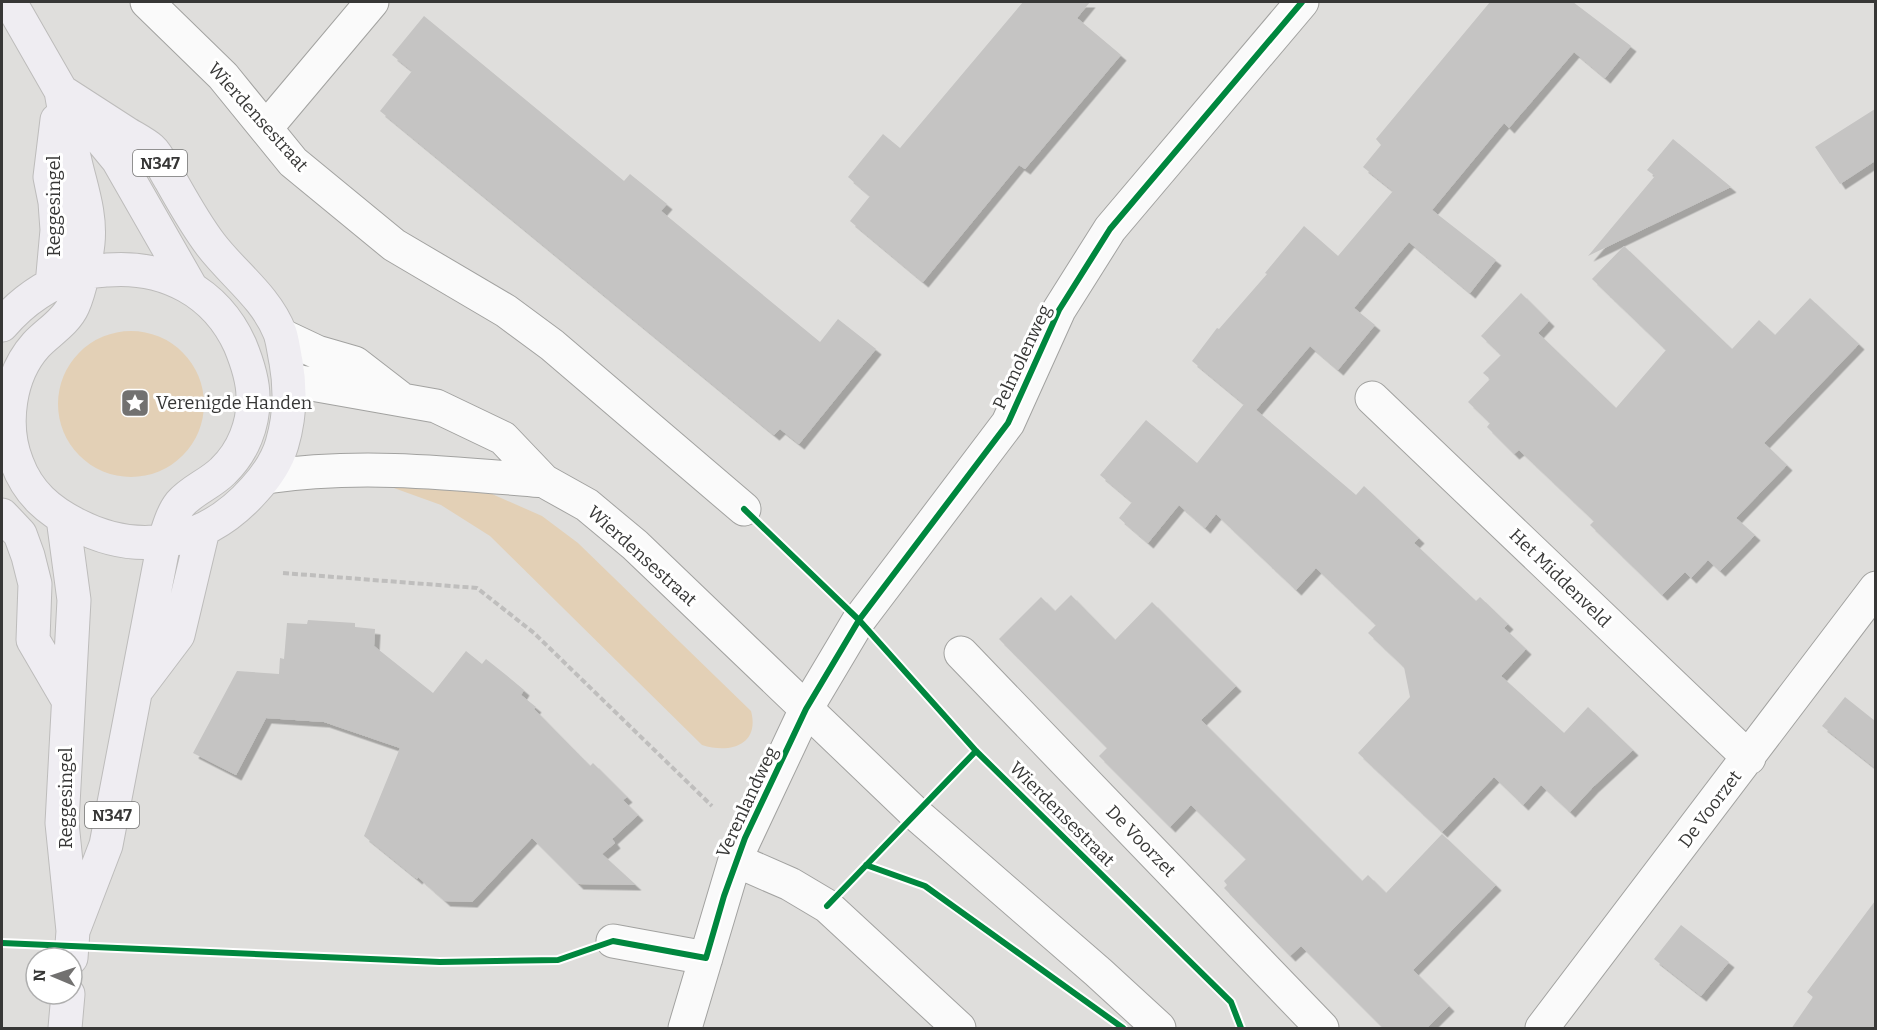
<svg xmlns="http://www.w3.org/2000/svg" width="1877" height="1030" viewBox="0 0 1877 1030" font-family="Bitter,serif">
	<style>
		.green { fill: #e3d0b6 }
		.building { fill: #c5c4c3; filter: url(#shadow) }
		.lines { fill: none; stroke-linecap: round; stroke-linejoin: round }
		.street-casing { stroke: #a2a2a0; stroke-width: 35 }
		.secondary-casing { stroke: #a2a2a0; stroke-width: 35 }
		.primary-casing { stroke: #bdbcbb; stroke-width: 35 }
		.path { stroke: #bfbebd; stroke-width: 4; stroke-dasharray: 6 3; stroke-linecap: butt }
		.street { stroke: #fafafa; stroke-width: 33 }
		.secondary { stroke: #fafafa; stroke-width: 33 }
		.primary { stroke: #efedf2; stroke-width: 33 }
		.cycleway-casing { stroke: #fff; stroke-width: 10 }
		.cycleway { stroke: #00873e; stroke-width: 6 }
		.labels { text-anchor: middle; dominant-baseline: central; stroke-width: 6; stroke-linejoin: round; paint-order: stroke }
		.shield { fill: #fff; stroke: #737372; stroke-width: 1.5 }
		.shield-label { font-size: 16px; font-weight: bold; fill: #373736 }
		.street-label { font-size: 18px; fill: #373736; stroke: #fff }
		.poi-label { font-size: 18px; fill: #373736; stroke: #fff; text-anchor: start }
	</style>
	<defs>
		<filter id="shadow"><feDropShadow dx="5.5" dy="5.5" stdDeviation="0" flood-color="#0004"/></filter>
	</defs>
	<rect width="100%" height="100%" fill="#dfdedc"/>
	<path class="green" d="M58 404a73 73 0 1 1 146 0a73 73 0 1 1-146 0Z
		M380 483 492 494 542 516 578 543 751 711C760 745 730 754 702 745L490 536 441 505Z"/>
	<path class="building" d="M1023 2H1090L1077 18 1121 55 1025 169 1019 165 923 282 850 221 870 196 848 177 883 134 900 148Z
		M1490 2H1573L1631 46 1605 78 1574 52 1509 128 1504 123 1432 210 1496 260 1470 293 1409 242 1354 308 1375 325 1338 370 1310 346 1256 410 1356 495 1364 486 1419 538 1414 543 1476 601 1480 597 1508 624 1504 628 1526 649 1501 676 1564 733 1588 707 1633 750 1593 787 1570 812 1541 785 1523 805 1494 777 1442 832 1358 753 1410 697 1404 667 1368 633 1376 625 1316 568 1296 590 1216 514 1205 528 1179 505 1148 543 1119 518 1132 502 1100 475 1146 420 1197 463 1244 404 1192 361 1217 328 1219 329 1267 274 1265 273 1304 226 1338 256 1393 191 1363 167 1381 145 1376 139Z
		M424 16 624 181 630 174 667 204 661 211 820 342 838 319 876 349 799 444 780 429 774 435 380 111 412 71 392 55Z
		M1875 109V161L1840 184 1815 147Z
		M1673 139 1731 187 1588 256 1655 176 1647 170Z
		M1624 246 1732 349 1759 320 1775 335 1810 298 1859 344 1764 443 1787 465 1736 518 1755 535 1720 571 1708 560 1691 578 1685 572 1662 595 1590 525 1594 521 1519 450 1514 454 1487 427 1490 423 1468 402 1490 379 1483 373 1501 355 1481 336 1521 293 1549 321 1538 333 1616 408 1666 350 1592 279Z
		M1071 595 1115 640 1152 602 1236 686 1201 720 1362 881 1368 875 1386 893 1442 834 1496 885 1413 970 1449 1006 1426 1029H1384L1301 946 1290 956 1224 888 1227 885 1224 881 1246 859 1191 805 1170 827 1099 756 1107 748 999 639 1041 597 1055 611Z
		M308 620 355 623V627L375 629 374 646 433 693 466 651 482 664 486 659 506 675 524 690 521 695 536 707 534 709 590 766 593 763 627 797 623 800 638 815 612 839 615 843 602 854 636 885 578 884 532 838 472 902 445 901 418 877 417 879 364 836 400 748 324 722 266 718 236 775 193 753 237 671 279 674 280 658 284 659 287 623 307 624Z
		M1845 697 1875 721V768L1822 726Z
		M1875 901V1029H1791L1813 997 1807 992Z
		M1681 925 1729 962 1701 996 1654 959Z"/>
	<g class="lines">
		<g class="street-casing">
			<path id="street" d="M147 2 223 76 293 162 394 245 506 311 552 345 744 509
				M266 128 372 2
				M1372 398 1749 758
				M961 653 1322 1028
				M735 860 790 884 827 906 959 1028
				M613 941 706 958
				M685 1028 735 860 806 709 859 620 1008 423 1059 310 1110 229 1302 2
				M1542 1028 1876 588"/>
		</g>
		<g class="secondary-casing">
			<path id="secondary" d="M281 335 317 352 355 363 399 397
				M289 380 436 406 503 438 544 481 587 505 635 545 916 814 1098 972 1159 1028
				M266 477C359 463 451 473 544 481"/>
		</g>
		<g class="primary-casing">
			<path id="primary" d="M10 2 61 91 118 160 190 286
				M61 91C83 105 104 119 126 133 134 138 144 143 151 149 159 156 164 170 170 179 183 202 195 224 211 245 234 275 266 297 280 333 283 342 284 353 286 362 291 390 290 417 282 444 277 461 266 477 254 490 207 543 141 558 77 525 49 511 28 493 17 463 2 425 9 375 36 345 47 333 66 322 73 306 80 290 86 261 88 243 91 214 81 188 75 161 69 138 65 114 61 91Z
				M52 285 57 230 55 202 50 177 57 120
				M2 325C23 300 49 283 80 273 89 271 99 271 107 270 165 265 216 292 240 345 247 362 253 379 253 397 254 424 243 452 223 471 210 484 192 490 180 504 172 514 168 530 164 542L106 845 73 931
				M2 515 20 534 28 556 35 584 33 640 68 700
				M63 518 74 600 62 823 73 931 71 958
				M138 688 178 635 203 530
				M65 1028 68 994"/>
		</g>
		<path class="path" d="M283 573 477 588 534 633 712 806"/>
		<use href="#street" class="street"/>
		<use href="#secondary" class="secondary"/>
		<use href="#primary" class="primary"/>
		<g class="cycleway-casing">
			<path id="cycleway" d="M744 509 859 620 976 751 1231 1002 1241 1028
				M866 865 925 886 1123 1028
				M827 906 976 751
				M2 943 440 962 558 960 613 941 706 958 724 896 745 838 806 709 859 620 1008 423 1059 310 1110 229 1302 2"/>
		</g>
		<use href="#cycleway" class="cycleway"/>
	</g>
	<defs>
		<g id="sight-square" transform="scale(1.5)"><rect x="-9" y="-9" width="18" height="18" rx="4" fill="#727170" stroke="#fff"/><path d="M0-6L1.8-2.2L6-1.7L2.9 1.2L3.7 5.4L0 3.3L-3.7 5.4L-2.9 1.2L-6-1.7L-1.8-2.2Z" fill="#fff"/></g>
	</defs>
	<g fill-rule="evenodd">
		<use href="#sight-square" x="135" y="403"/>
	</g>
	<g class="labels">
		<g class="shield">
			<rect x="133" y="150" width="54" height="26" rx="4.5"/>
			<rect x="85" y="802" width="54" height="26" rx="4.5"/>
		</g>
		<g class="shield-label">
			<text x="160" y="163">N347</text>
			<text x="112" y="815">N347</text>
		</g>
		<g class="street-label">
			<text transform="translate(258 117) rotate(48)">Wierdensestraat</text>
			<text transform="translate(54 206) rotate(-90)">Reggesingel</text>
			<text transform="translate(1022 357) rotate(-65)">Pelmolenweg</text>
			<text transform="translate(642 556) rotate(42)">Wierdensestraat</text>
			<text transform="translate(1560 578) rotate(44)">Het Middenveld</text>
			<text transform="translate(66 798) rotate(-90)">Reggesingel</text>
			<text transform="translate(747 802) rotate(-65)">Verenlandweg</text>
			<text transform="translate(1710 809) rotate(-53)">De Voorzet</text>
			<text transform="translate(1062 814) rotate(45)">Wierdensestraat</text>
			<text transform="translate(1141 841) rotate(46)">De Voorzet</text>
		</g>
		<g class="poi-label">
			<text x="156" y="403">Verenigde Handen</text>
		</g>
	</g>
	<rect width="1877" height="1030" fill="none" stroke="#373736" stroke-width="6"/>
	<g transform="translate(54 976) rotate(272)"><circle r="28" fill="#ffffff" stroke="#afafaf" stroke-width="1.5"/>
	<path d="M0-4.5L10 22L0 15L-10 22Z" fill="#727170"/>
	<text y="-9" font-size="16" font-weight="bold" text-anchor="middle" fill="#373736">N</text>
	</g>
</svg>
